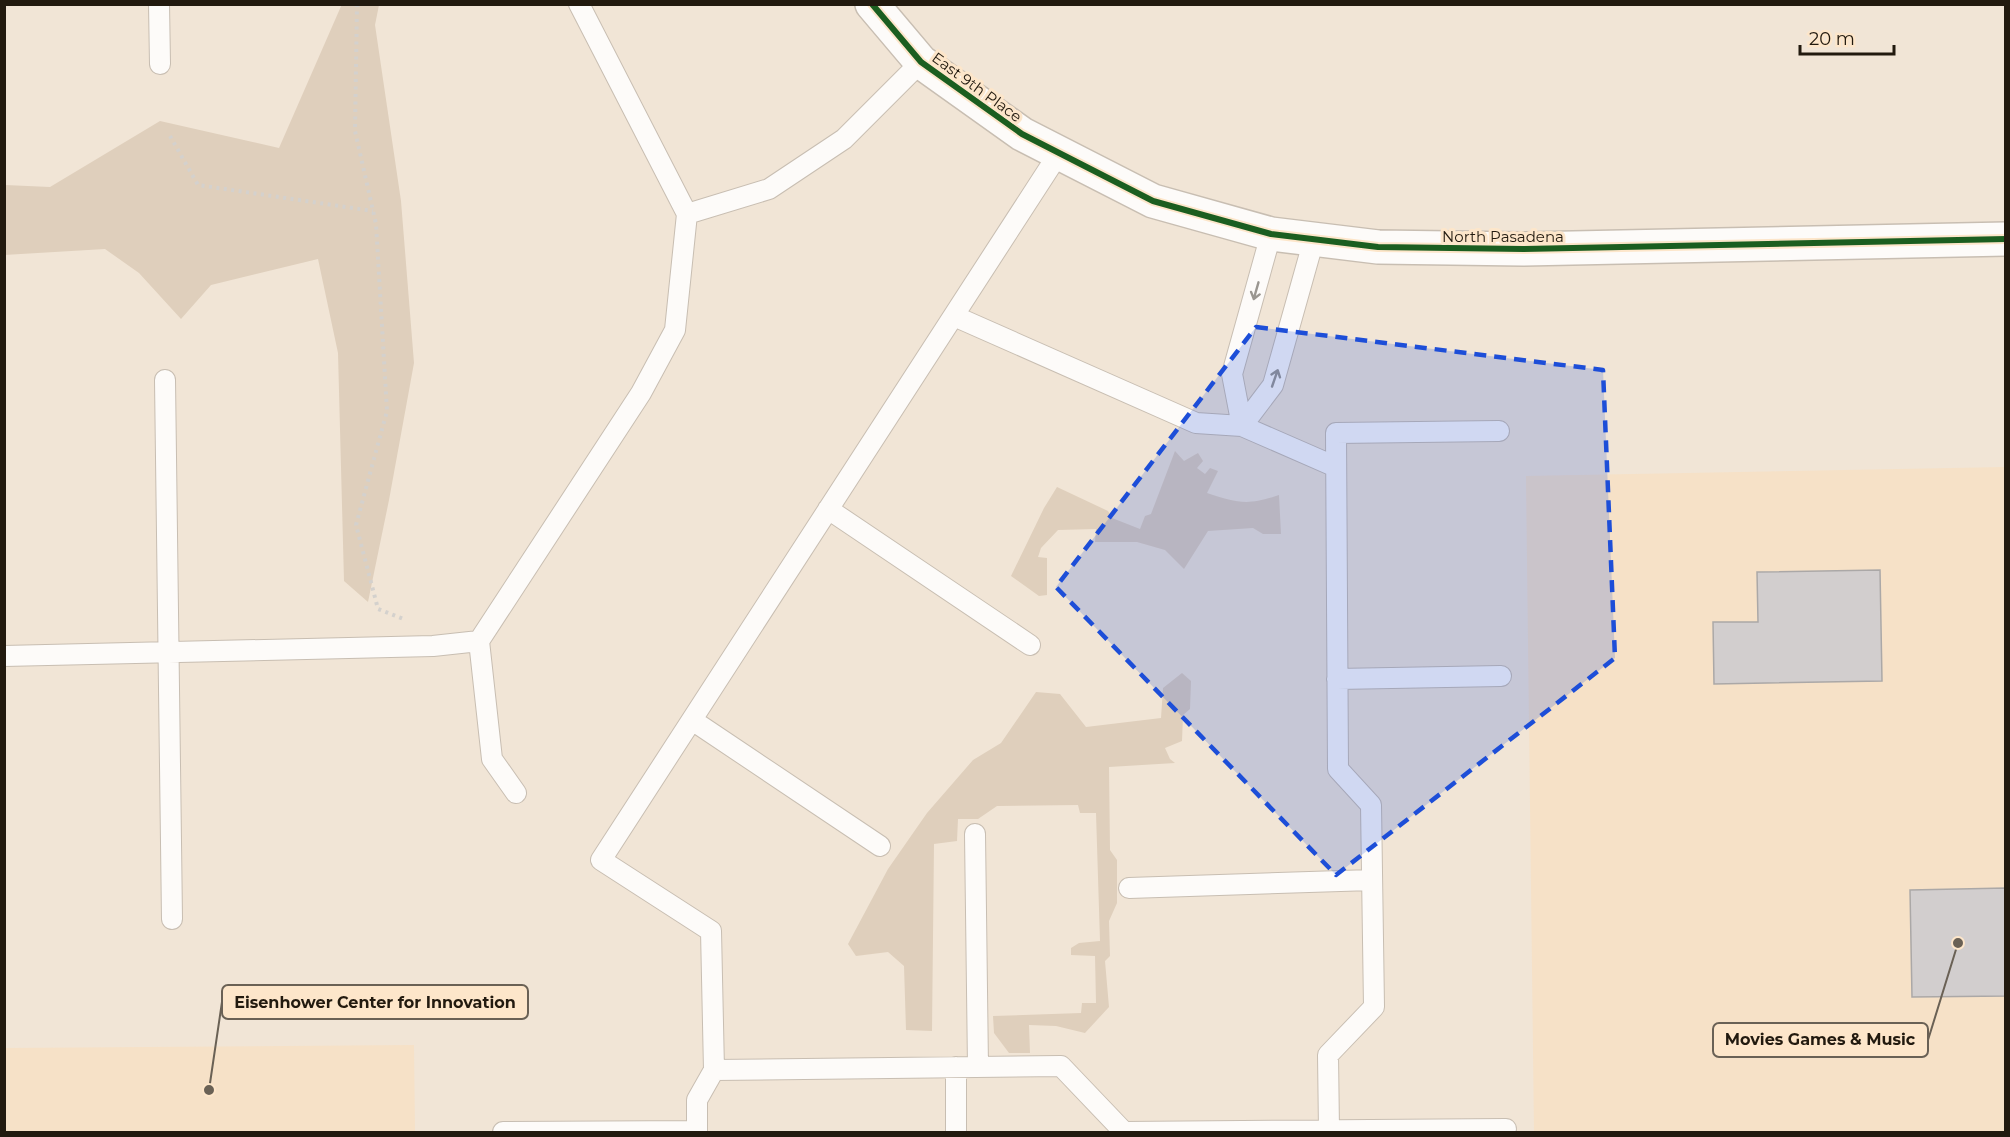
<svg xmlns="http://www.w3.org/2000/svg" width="2010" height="1137" viewBox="0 0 2010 1137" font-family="Montserrat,sans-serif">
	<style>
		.built { fill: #f6e1c7 }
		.green { fill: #dfcfbc }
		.building { fill: #d2cece; stroke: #aba8a7; stroke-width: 1.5 }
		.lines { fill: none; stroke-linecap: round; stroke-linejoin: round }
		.lane-casing { stroke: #c8beb2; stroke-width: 22 }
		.street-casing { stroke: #c8beb2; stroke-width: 36 }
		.path { stroke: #d4d1cd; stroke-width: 4; stroke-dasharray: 3 4.5; stroke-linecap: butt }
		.lane { stroke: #fdfbf9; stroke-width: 20 }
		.street { stroke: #fdfbf9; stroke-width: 33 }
		.cycleway-casing { stroke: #fde6ca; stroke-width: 10 }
		.cycleway { stroke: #1b5e20; stroke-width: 6 }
		.oneway { stroke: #9a9690 }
		.marked { fill: #1d4ed8; fill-opacity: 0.2; stroke: #1d4ed8; stroke-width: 4.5; stroke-dasharray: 12 8; stroke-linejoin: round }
		.labels { text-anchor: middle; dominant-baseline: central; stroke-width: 6; stroke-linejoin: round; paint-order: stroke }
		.street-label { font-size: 15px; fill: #221a0f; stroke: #fde6ca }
		.leader { fill: none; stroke: #6a6155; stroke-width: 2 }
		.callout-dot { fill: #6a6155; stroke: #fde6ca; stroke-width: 2 }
		.callout { fill: #fde6ca; stroke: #6a6155; stroke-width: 2 }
		.callout-label { font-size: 16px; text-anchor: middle; font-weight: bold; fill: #221a0f }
	</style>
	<rect width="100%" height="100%" fill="#f1e5d6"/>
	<path class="built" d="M2005 467V1132H1534L1526 476Z
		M414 1045 415 1132H5V1048Z"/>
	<path class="green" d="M342 4 379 5 375 25 401 201 414 363 389 500 368 602 344 581 338 353 318 259 211 285 181 319 139 273 105 249 4 255 5 185 50 187 160 121 279 148Z
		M1175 451 1184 461 1198 453 1203 461 1197 468 1205 474 1210 468 1218 471 1207 493C1237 503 1248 506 1279 495L1281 534H1263L1253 528 1208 531 1184 569 1165 550 1137 542H1095L1096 529 1058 530 1041 548 1038 557 1047 558V595L1039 596 1011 576 1044 508 1057 487 1108 511 1112 518 1140 529 1145 516 1151 514Z
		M1182 673 1191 681 1190 709 1183 715 1182 741 1165 748 1170 759 1175 763 1109 767 1110 850 1117 860V903L1109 921 1110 956 1105 961 1109 1007 1085 1033 1056 1026 1029 1025 1030 1053H1009L994 1033 993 1016 1081 1013 1082 1003H1096L1095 956 1071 955V948L1079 943 1100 941 1096 813H1080L1078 805 997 806 978 819H958L957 841 934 844 932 1031 906 1030 904 966 888 952 856 956 848 944 888 869 927 813 973 760 1001 743 1036 692 1060 694 1086 727 1161 718 1163 688Z"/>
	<path class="building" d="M1880 570 1882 681 1714 684 1713 622H1758L1757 572Z
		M2006 888V996L1912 997 1910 890Z"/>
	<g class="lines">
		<g class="lane-casing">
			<path id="lane" d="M159 4 160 64
				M687 214 769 189 844 139 921 62
				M954 316 1196 423 1242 426 1336 467
				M165 380 172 919
				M1242 426 1273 385 1314 239
				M1242 426 1232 374 1271 234
				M828 509 1030 645
				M479 641 492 759 516 793
				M4 656 433 646 479 641 641 393 675 330 687 214 579 4
				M1337 679 1501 676
				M692 720 880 846
				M975 834 978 1067
				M1129 888 1372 880
				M956 1067V1132
				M714 1070 1061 1066 1124 1132 1506 1129
				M1329 1130 1328 1055 1374 1007 1371 805 1338 769 1336 433 1499 431
				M503 1132 697 1131
				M697 1132V1100L714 1070 711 931 601 860 1059 153"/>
		</g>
		<g class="street-casing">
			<path id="street" d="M872 4 921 62 1022 134 1153 201 1271 234 1378 247 1523 249 2006 239"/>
		</g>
		<path class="path" d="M357 4 355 131 376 224 387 411 356 525 378 609 406 620
			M170 136 198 185 373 211"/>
		<use href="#lane" class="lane"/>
		<use href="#street" class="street"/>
		<g class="cycleway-casing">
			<path id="cycleway" d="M872 4 921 62 1022 134 1153 201 1271 234 1378 247 1523 249 2006 239"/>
		</g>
		<use href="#cycleway" class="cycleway"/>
	</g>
	<defs><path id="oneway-shaft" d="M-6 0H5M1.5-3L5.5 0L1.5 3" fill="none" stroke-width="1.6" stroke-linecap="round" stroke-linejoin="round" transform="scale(1.5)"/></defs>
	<g class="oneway">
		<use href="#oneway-shaft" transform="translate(1256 291) rotate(106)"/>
		<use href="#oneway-shaft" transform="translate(1275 378) rotate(-71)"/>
	</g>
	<path class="marked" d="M1256 327 1603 370 1615 658 1336 875 1056 587Z"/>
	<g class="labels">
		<g class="street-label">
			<text transform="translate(977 87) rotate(36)">East 9th Place</text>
			<text x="1503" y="236">North Pasadena</text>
		</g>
	</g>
	<path class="leader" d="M209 1090L222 1002M1958 943L1928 1040"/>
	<g class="callout-dot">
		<circle cx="209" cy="1090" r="6"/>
		<circle cx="1958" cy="943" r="6"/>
	</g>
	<g class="callout">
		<rect x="222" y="985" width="306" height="34" rx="6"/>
		<rect x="1713" y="1023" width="215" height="34" rx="6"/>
	</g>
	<g class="callout-label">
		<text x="375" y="1008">Eisenhower Center for Innovation</text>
		<text x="1820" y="1045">Movies Games &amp; Music</text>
	</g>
	<rect width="2010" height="1137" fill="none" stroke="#221a0f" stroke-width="12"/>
	<path d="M1800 45v9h94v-9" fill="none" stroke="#221a0f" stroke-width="3"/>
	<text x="1809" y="45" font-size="18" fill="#221a0f" stroke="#fde6ca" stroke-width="4.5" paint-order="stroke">20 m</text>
</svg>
